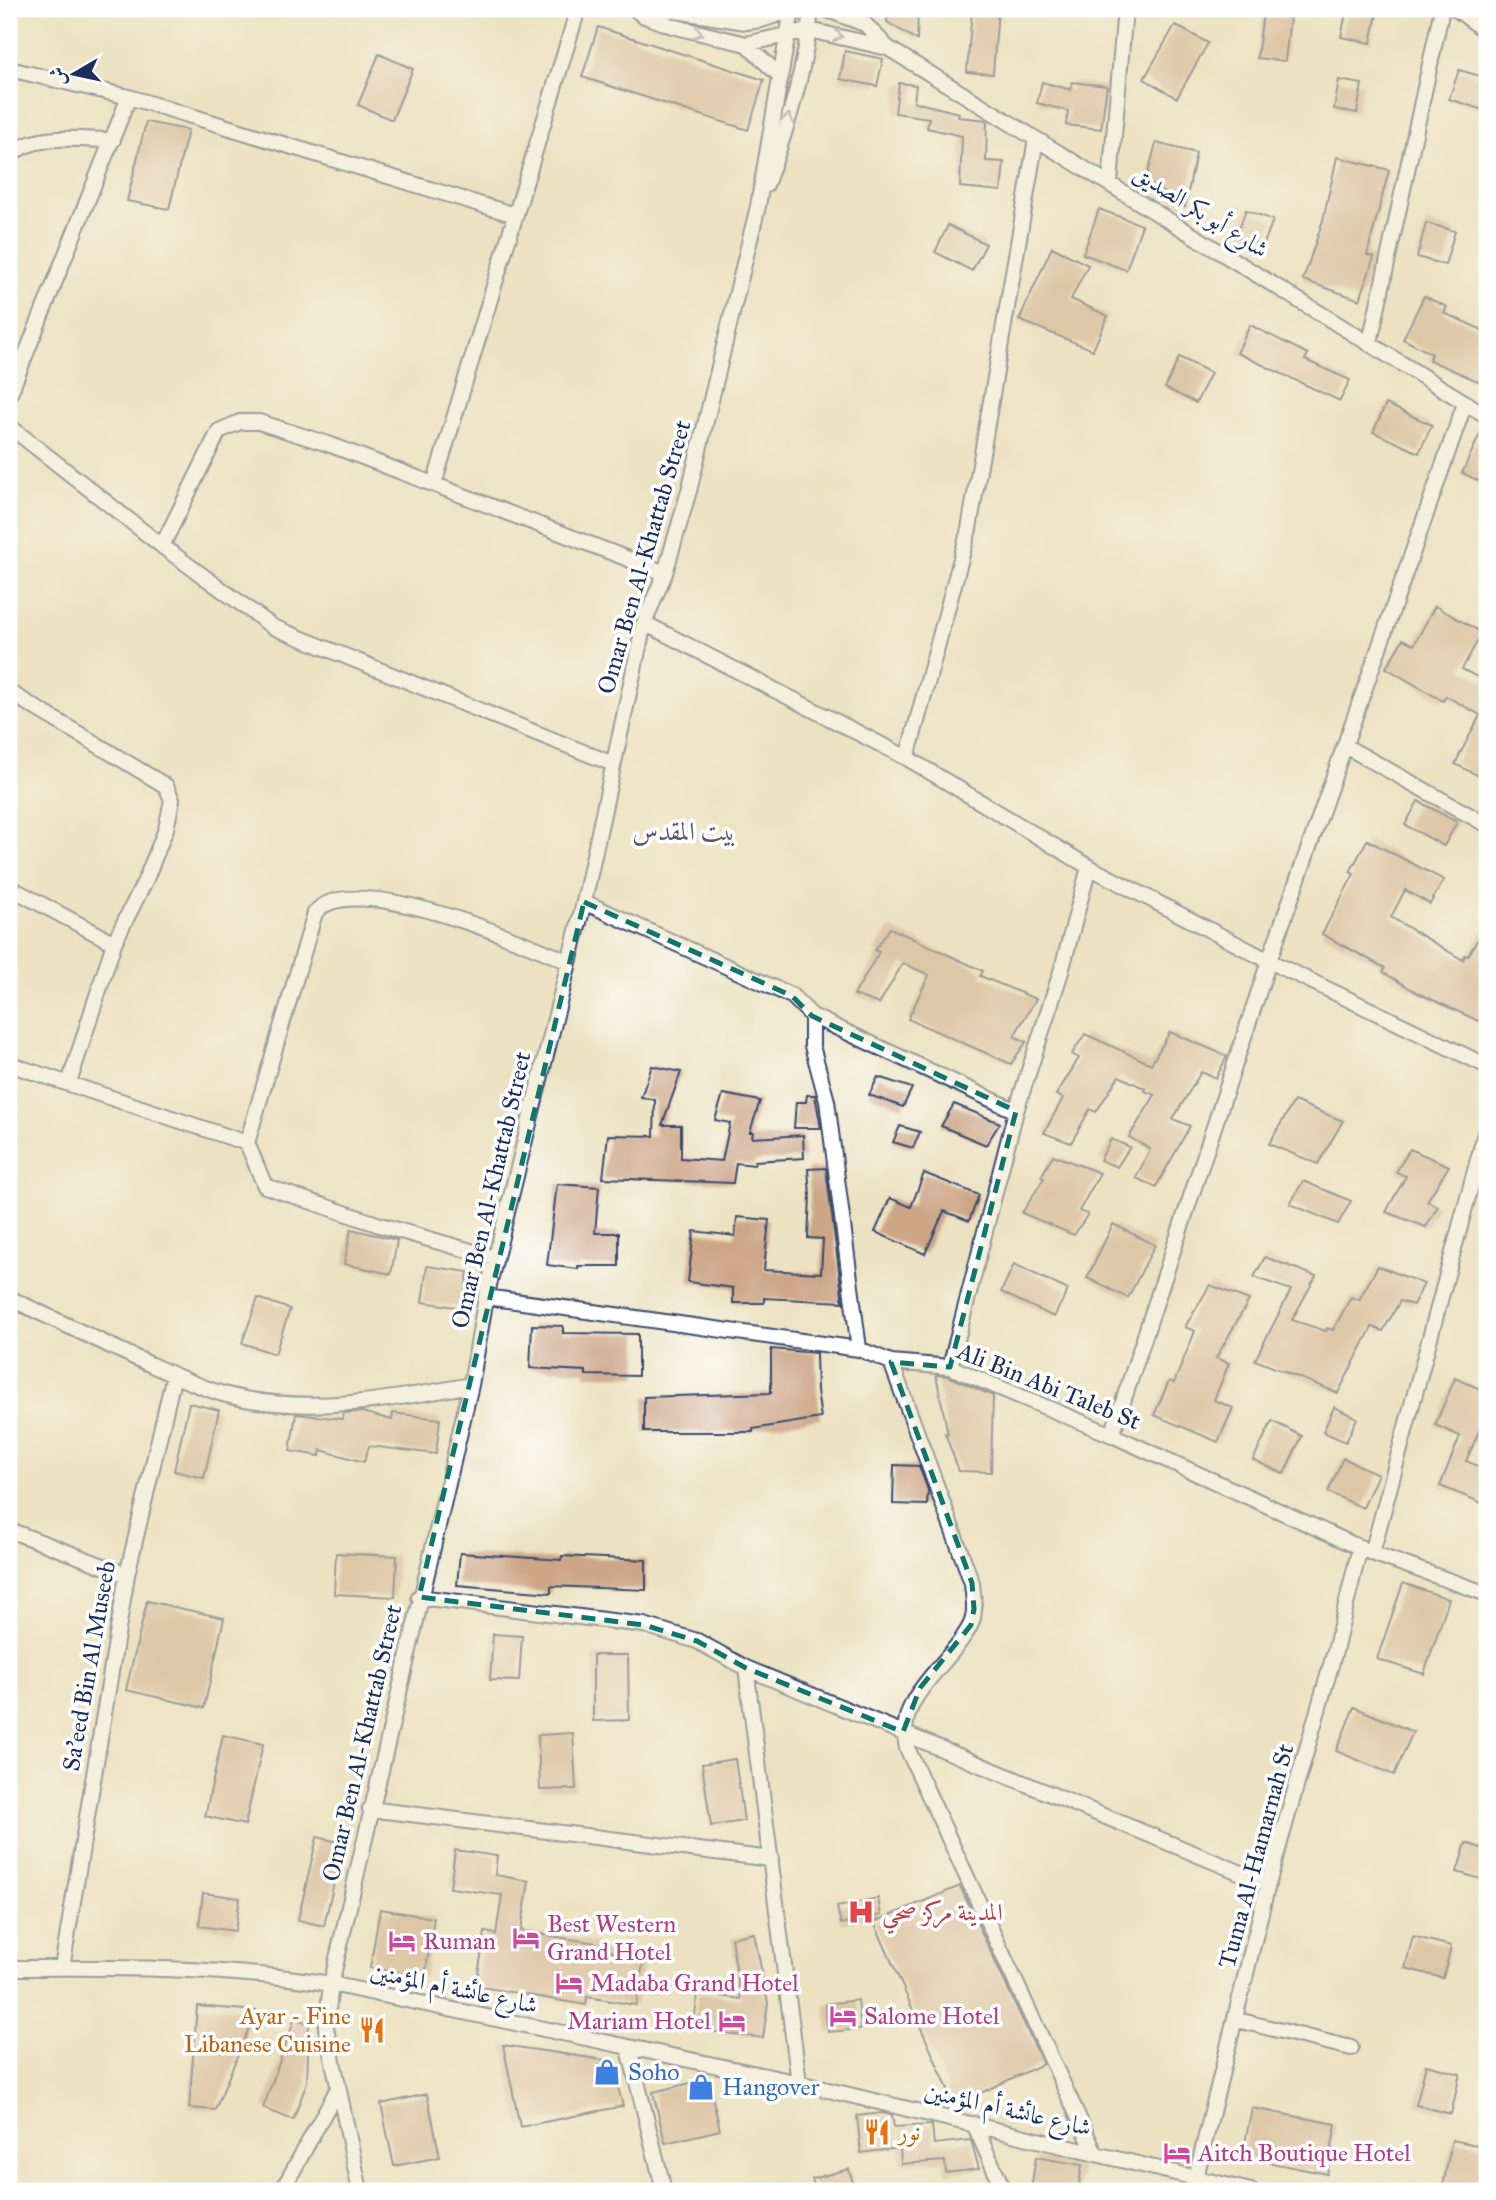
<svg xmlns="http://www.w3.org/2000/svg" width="1496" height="2200" viewBox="0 0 1496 2200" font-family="'IM FELL Great Primer',Amiri,serif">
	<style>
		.building { fill: #cda688 }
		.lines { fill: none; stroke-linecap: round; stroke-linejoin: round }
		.street-casing { stroke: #3a4a6d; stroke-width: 18 }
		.street { stroke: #fff; stroke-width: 14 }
		.oneway { stroke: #8d97ae }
		.marked { fill: none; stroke: #0f766e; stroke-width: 5; stroke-dasharray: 14 9; stroke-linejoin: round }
		.labels { text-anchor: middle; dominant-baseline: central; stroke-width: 7; stroke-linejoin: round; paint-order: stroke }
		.street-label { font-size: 24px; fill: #1b2f5e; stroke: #fff }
		.health-label { font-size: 24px; fill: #be3a42; stroke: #fff; text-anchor: start }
		.hotel-label { font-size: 24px; fill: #b23c85; stroke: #fff; text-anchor: start }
		.food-label { font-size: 24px; fill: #c56008; stroke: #fff; text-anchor: end }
		.shop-label { font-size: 24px; fill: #366cbe; stroke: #fff; text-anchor: start }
		.neighbourhood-label { font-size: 26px; fill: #59596d; stroke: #fff }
	</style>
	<rect width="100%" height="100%" fill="#fff"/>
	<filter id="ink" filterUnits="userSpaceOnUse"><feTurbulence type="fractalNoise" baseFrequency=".0143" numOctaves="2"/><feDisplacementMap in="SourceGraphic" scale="14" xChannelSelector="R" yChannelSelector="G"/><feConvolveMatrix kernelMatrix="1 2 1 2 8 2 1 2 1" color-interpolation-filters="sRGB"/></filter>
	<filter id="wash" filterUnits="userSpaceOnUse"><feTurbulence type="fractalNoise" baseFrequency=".00686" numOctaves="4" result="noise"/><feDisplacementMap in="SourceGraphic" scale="28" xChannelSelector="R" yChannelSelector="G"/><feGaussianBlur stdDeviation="1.57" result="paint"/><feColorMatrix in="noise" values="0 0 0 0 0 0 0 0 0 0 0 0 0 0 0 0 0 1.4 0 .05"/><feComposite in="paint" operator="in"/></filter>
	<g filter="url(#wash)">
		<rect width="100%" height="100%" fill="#ece2c1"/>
		<g id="blocks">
			<path class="building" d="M888 9H918L917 40 887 22Z
				M972 9H998L993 74 967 72Z
				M1347 9H1378L1371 43 1341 37Z
				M1263 14 1290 18 1285 61 1257 58Z
				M1175 25 1208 43 1177 98 1144 79Z
				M598 27 764 80 748 130 582 77Z
				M845 51 883 59 877 86 840 79Z
				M379 54 413 69 392 120 358 105Z
				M1459 70 1487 78 1483 110 1449 99Z
				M1339 80 1362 84 1357 113 1334 109Z
				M1042 82 1071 90 1072 82 1107 86 1101 129 1066 125 1068 111 1037 103Z
				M899 83 916 85 914 102 959 113 958 117 987 120 986 161 1004 162 1001 191 960 187 962 136 927 128 929 118 895 113Z
				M146 122 188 130 169 209 127 201Z
				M1156 143 1196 153 1185 207 1146 181Z
				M1337 157 1389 170 1367 255 1374 257 1360 300 1303 280 1323 220Z
				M1099 209 1142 225 1126 270 1083 254Z
				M1246 210 1273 220 1263 246 1236 236Z
				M1426 223 1455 231 1445 265 1417 257Z
				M948 225 986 244 972 271 935 252Z
				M1052 247 1088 265 1071 299 1108 316 1093 350 1019 320Z
				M1424 296 1447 307 1444 313 1487 332V385L1429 360 1432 354 1403 339Z
				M1250 325 1308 354 1305 360 1350 380 1340 401 1237 353Z
				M1179 357 1211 373 1196 403 1165 388Z
				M1386 404 1432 425 1419 453 1373 432Z
				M1484 425 1487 426V485L1462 473Z
				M1435 606 1482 633 1462 669 1487 682V780L1455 764 1480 715 1446 696 1443 701 1386 668 1403 639 1414 645Z
				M1418 801 1457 822 1444 846 1405 825Z
				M1367 840 1444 880 1430 904 1405 890 1391 917 1463 960 1465 955 1468 956 1487 923V1025L1418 993 1383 972 1385 968 1322 934 1354 874 1350 872Z
				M890 928 983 971 980 976 1036 999 1014 1036 1026 1042 1011 1064 908 1019 929 975 903 963 879 1004 854 995 879 952 875 950Z
				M1170 1032 1227 1056 1216 1078 1201 1072 1173 1119 1190 1126 1156 1187 1136 1178 1150 1149 1129 1137 1155 1095 1145 1091 1146 1089 1119 1076 1096 1112 1090 1109 1071 1143 1044 1133 1063 1098 1056 1095 1079 1058 1072 1054 1085 1034 1151 1064Z
				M652 1066 681 1072 662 1125H681V1158L722 1161 730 1123 715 1120 723 1094 760 1101 750 1132H753L752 1138 803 1135 804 1158 755 1161 754 1165 736 1163 733 1183 603 1178 608 1135 654 1136 655 1100 641 1097Z
				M878 1077 912 1088 903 1107 869 1095Z
				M807 1095H815L821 1128H794L796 1102H806Z
				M1294 1101 1343 1121 1318 1164 1269 1144Z
				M954 1104 1000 1123 986 1145 941 1126Z
				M900 1126 920 1132 913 1148 893 1142Z
				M1111 1139 1130 1147 1117 1167 1100 1160Z
				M1410 1149 1449 1166 1427 1201 1438 1206 1426 1227 1386 1212 1406 1176 1396 1172Z
				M1053 1155 1100 1173 1079 1211 1088 1214 1074 1235 1022 1213 1044 1178 1041 1177Z
				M826 1168 843 1302 764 1298V1303H733V1288L688 1282 694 1231 735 1236 737 1217 769 1220 764 1270 821 1273 823 1239 808 1238 810 1196 808 1169Z
				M924 1173 979 1195 969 1221 944 1211 925 1254 875 1232 890 1198 911 1207Z
				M1303 1181 1351 1201 1338 1224 1290 1204Z
				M557 1184 599 1187 595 1233H619V1266H578V1269L547 1265Z
				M1113 1224 1155 1245 1128 1298 1087 1278Z
				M351 1229 397 1240 391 1274 344 1264Z
				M1265 1257 1316 1276 1292 1320 1326 1331 1327 1328 1333 1330 1351 1297 1359 1300 1378 1266 1424 1284 1413 1305 1400 1301 1383 1331 1372 1327 1338 1393 1255 1360 1291 1290 1254 1277Z
				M1014 1264 1068 1290 1054 1317 1001 1292Z
				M427 1266 468 1272 463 1308 422 1302Z
				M1210 1285 1249 1300 1216 1358 1229 1363 1214 1400 1233 1408 1218 1442 1154 1415 1169 1381 1174 1383 1195 1331 1185 1327Z
				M258 1298 290 1309 275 1354 242 1343Z
				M532 1325 563 1326V1333L638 1334V1376L586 1375V1371L530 1368Z
				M771 1349 816 1353 817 1391 821 1418 753 1429V1432H644V1397L771 1393Z
				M936 1375 948 1376 993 1396 991 1472 959 1471 945 1433 948 1434Z
				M1455 1378 1487 1392V1413L1466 1461 1487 1470V1505L1440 1486 1460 1436 1435 1425Z
				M189 1403 219 1410 204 1478 174 1471Z
				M1334 1407 1357 1418 1346 1442 1323 1432Z
				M362 1412 392 1420 393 1413 440 1419 436 1454 369 1446 364 1462 321 1450 320 1456 290 1451 296 1414 342 1419 344 1413Z
				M1272 1421 1302 1436 1284 1474 1253 1460Z
				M1343 1458 1378 1474 1363 1508 1328 1492Z
				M894 1465 919 1466 928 1490 927 1505 893 1504Z
				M336 1553 397 1556 395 1597 334 1594Z
				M460 1553 561 1560 562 1556 646 1560V1590L551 1586V1593L457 1585Z
				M1403 1583 1449 1599 1424 1674 1377 1659Z
				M147 1601 224 1618 204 1708 126 1690Z
				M493 1634 522 1636 519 1681 490 1680Z
				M593 1655H628L629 1720 593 1721Z
				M1354 1707 1413 1732 1394 1775 1336 1751Z
				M573 1733 576 1789 540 1790 538 1735Z
				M223 1735 263 1744 245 1825 205 1816Z
				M735 1759 744 1821 711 1826 702 1764Z
				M317 1837 343 1843 324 1926 298 1920Z
				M1466 1843 1487 1850V1881L1457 1872Z
				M455 1850 497 1856 495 1875 529 1881 521 1931 596 1943 595 1948 644 1957 636 2005 587 1997 586 2005 476 1986 485 1932 496 1934 502 1895 450 1888Z
				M960 1886 1043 2064 955 2105 874 1922Z
				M203 1893 240 1898 235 1931 199 1926Z
				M878 1898 881 1915 841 1924 837 1907Z
				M380 1909 434 1918 425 1977 370 1968Z
				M754 1933 768 2003 763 2038 693 2029 698 1993 741 1999 731 1938Z
				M1413 1936 1451 1946 1443 1978 1405 1968Z
				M858 2000 861 2029 828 2032 825 2004Z
				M197 2006 256 2011 215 2110 189 2108Z
				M295 2018 309 2024 307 2082 293 2120 263 2108Z
				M503 2045 611 2061 623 2106 520 2127Z
				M1426 2065 1460 2074 1451 2114 1416 2105Z
				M708 2079 720 2130 665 2143 653 2092Z
				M427 2094 440 2157 394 2166 381 2104Z
				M1252 2108 1336 2124 1327 2174 1242 2157Z
				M882 2113 892 2115 894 2127 932 2125 934 2144 971 2140 979 2169 946 2173 945 2161 901 2164 900 2148 861 2153 857 2116Z
				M1452 2140 1487 2147V2191H1442Z
				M1036 2157 1082 2165 1078 2191 1031 2189Z
				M849 2169 855 2191H816L812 2179Z"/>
		</g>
	</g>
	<g filter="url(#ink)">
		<use href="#blocks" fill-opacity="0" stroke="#3a4a6d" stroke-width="2"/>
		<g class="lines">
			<g class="street-casing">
				<path id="street" d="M635 9 642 15 672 26 746 44 809 30 888 48 1487 416
					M663 9 746 22 761 20 795 9
					M825 9 865 24 888 48
					M1456 9 1487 32
					M746 44 781 77
					M9 69 129 97 515 215
					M9 156C35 132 79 140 113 140
					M1110 182 1125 9
					M766 185C787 130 806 67 811 9
					M1370 342 1442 9
					M9 396 129 97
					M9 426 162 546 273 627 613 764
					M434 484 578 9
					M162 546 219 431 240 422H259L331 445 665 573
					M644 623 907 758 1089 867 1269 961 1487 1066
					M9 692 166 786 172 800 166 829 146 879 114 943 69 1083
					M1345 746 1487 825
					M907 758 969 529 1036 139
					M9 887 114 943
					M584 902 792 996 812 1016V1046L827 1101 859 1349
					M812 1016 1016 1111
					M9 1064 247 1143
					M495 1258 380 1225 265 1186 247 1143 315 913C349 867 525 943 569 962
					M486 1297 859 1349 891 1362 950 1367 1112 1435 1372 1553 1487 1594
					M9 1298C51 1318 92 1337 134 1357 163 1370 192 1385 223 1394 303 1416 391 1400 471 1385
					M891 1362 972 1583C973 1597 977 1613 970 1626 949 1667 894 1696 907 1748L1095 2153
					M950 1367 1016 1111 1061 972 1089 867
					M1112 1435 1269 961 1465 403
					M9 1530 127 1575
					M1372 1553 1487 1126
					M419 1597 644 1625 697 1641 746 1668 1268 1884
					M746 1668 799 2083
					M370 1809 771 1859
					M9 1968C116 1967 225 1967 331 1984L799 2083 1251 2191
					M62 1968 127 1575 174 1375
					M1237 2020 1351 2048
					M629 2049 664 2191
					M974 2124 1004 2191
					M1196 2177 1268 1884 1335 1651 1360 1547
					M282 2191 337 2090
					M360 2191 326 2028 331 1984 471 1385 486 1297 584 902 644 623 665 573 689 491 758 206 792 9"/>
			</g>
			<use href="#street" class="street"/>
		</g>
		<defs><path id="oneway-chevron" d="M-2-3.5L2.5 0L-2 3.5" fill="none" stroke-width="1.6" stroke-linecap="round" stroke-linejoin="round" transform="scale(1.75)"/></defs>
		<g class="oneway">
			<use href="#oneway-chevron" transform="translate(698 33) rotate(15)"/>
			<use href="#oneway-chevron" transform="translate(838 36) rotate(11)"/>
			<use href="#oneway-chevron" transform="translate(788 118) rotate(-76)"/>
		</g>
	</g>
	<path d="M0 0H1496V2200H0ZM584 902 792 996 812 1016 1016 1111 950 1367 891 1362 972 1583 974 1609 971 1625 920 1688 903 1732 746 1668 697 1641 644 1625 419 1597Z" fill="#ece2c1" fill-opacity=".55" fill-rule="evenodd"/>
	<path class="marked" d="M584 902 792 996 812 1016 1016 1111 950 1367 891 1362 972 1583 974 1609 971 1625 920 1688 903 1732 746 1668 697 1641 644 1625 419 1597Z"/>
	<defs>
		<g id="hospital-bare" transform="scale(2.1)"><path d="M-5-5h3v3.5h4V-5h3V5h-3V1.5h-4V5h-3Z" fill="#e0444e" stroke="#fff" stroke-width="2.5" paint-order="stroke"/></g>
		<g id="hotel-bare" transform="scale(2.1)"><path d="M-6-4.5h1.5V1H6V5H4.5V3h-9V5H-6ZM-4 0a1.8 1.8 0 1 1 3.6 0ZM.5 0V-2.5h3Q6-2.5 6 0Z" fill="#d1479c" stroke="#fff" stroke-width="2.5" paint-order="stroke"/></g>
		<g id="restaurant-bare" transform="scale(2.1)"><path d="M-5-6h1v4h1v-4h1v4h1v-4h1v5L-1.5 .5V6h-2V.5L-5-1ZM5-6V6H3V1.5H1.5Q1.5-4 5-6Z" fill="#e8710a" stroke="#fff" stroke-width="2.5" paint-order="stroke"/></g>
		<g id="shop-bare" transform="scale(2.1)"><path d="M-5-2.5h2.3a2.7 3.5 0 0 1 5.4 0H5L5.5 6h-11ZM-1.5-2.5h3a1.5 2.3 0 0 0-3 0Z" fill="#3f7fe0" stroke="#fff" stroke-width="2.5" paint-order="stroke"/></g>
	</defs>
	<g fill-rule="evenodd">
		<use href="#hospital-bare" x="861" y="1912"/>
		<use href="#hotel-bare" x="526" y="1938"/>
		<use href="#hotel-bare" x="402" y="1941"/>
		<use href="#hotel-bare" x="569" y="1983"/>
		<use href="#hotel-bare" x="843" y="2016"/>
		<use href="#hotel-bare" x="732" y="2021"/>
		<use href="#restaurant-bare" x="372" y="2030"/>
		<use href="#shop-bare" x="607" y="2072"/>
		<use href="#shop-bare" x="701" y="2087"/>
		<use href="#restaurant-bare" x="877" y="2132"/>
		<use href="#hotel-bare" x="1177" y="2153"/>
	</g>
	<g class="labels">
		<g class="street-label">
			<text transform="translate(1201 211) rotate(32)">شارع أبو بكر الصديق</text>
			<text transform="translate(644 557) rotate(-74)">Omar Ben Al-Khattab Street</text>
			<text transform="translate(491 1190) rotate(-77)">Omar Ben Al-Khattab Street</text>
			<text transform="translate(1049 1386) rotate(22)">Ali Bin Abi Taleb St</text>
			<text transform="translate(89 1666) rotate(-80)">Sa'eed Bin Al Museeb</text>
			<text transform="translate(362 1743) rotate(-77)">Omar Ben Al-Khattab Street</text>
			<text transform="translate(1256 1856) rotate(-75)">Tuma Al-Hamarnah St</text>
			<text transform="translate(454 1988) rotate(12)">شارع عائشة أم المؤمنين</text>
			<text transform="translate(1008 2109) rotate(13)">شارع عائشة أم المؤمنين</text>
		</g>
		<g class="health-label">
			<text x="882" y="1912">المدينة مركز صحي</text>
		</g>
		<g class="hotel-label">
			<text x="547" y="1924">Best Western<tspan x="547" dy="28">Grand Hotel</tspan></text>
			<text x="423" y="1941">Ruman</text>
			<text x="590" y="1983">Madaba Grand Hotel</text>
			<text x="864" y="2016">Salome Hotel</text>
			<text x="711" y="2021" text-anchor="end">Mariam Hotel</text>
			<text x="1198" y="2153">Aitch Boutique Hotel</text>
		</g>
		<g class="food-label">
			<text x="351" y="2016">Ayar - Fine<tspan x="351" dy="28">Libanese Cuisine</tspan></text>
			<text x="898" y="2132" text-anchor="start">نور</text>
		</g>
		<g class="shop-label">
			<text x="628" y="2072">Soho</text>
			<text x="722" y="2087">Hangover</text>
		</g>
		<g class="neighbourhood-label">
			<text x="684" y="831">بيت المقدس</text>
		</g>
	</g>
	<rect width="1496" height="2200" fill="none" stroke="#fff" stroke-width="35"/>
	<g transform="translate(74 74) rotate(261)" stroke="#ffffff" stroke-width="5" paint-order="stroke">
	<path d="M0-5L12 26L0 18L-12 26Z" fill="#1b2f5e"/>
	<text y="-10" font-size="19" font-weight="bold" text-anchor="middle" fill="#1b2f5e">ش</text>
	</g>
</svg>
